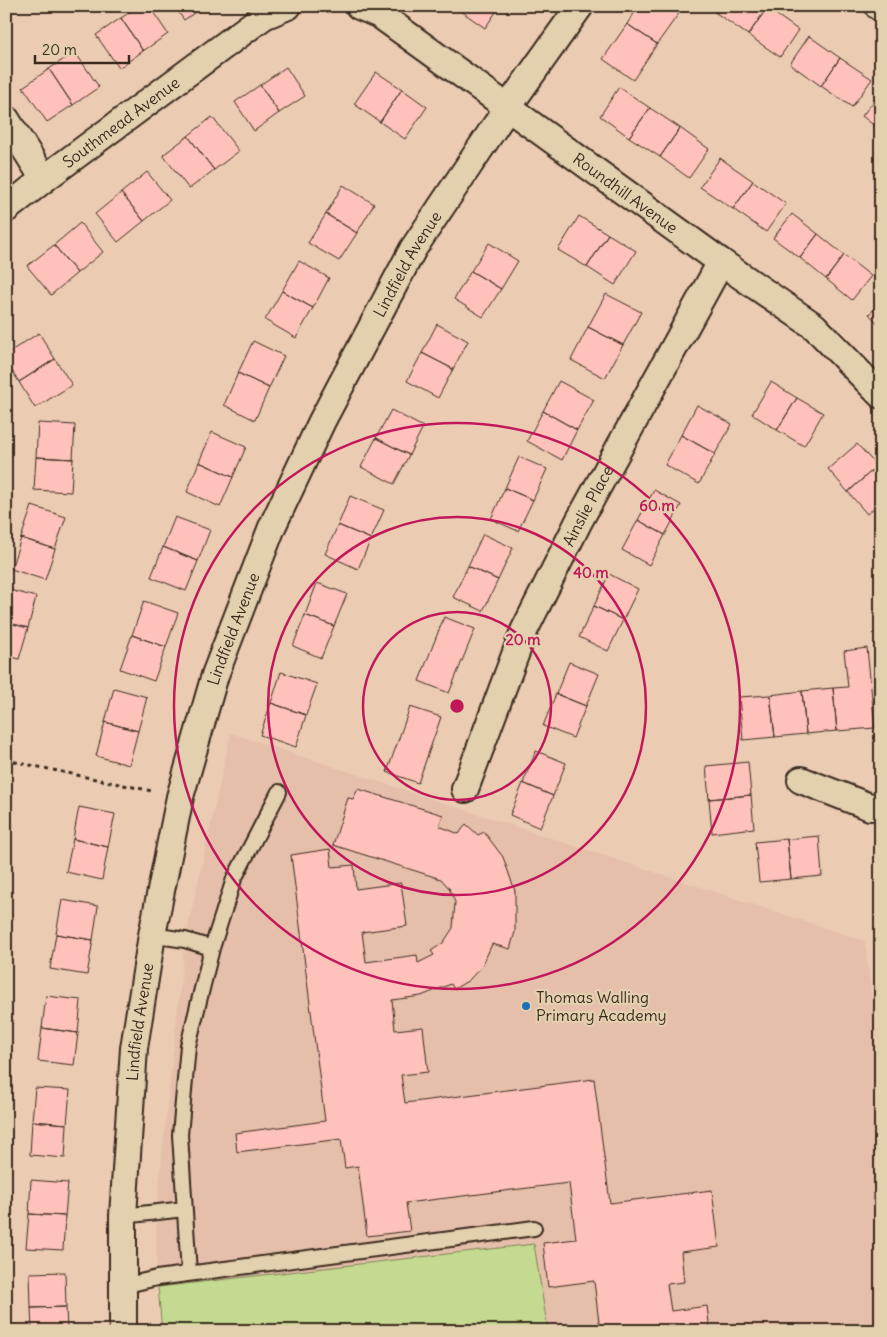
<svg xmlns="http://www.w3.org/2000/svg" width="887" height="1337" viewBox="0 0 887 1337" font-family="Delius,sans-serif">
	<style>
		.built { fill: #e6bfab }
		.green { fill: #c3da90; stroke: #7f8257 }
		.building { fill: #fec2ba; stroke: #3b2a1e }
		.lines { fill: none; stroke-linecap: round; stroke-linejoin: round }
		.lane-casing { stroke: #3b2a1e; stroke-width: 18 }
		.street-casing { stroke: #3b2a1e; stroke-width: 30 }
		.secondary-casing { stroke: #3b2a1e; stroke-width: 31 }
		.path { stroke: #3b2a1e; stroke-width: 3; stroke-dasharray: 4 4; stroke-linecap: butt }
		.lane { stroke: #e3d0ae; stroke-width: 14 }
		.street { stroke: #e3d0ae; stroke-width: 26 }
		.secondary { stroke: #e3d0ae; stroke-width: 28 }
		.ring { fill: none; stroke: #c2185b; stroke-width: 2.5 }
		.poi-dot { fill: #1f6fb2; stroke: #e3d0ae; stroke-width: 2 }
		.labels { text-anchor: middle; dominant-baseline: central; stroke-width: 4.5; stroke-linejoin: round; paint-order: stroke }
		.street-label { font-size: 16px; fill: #3b2a1e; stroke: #e3d0ae }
		.poi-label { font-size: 16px; fill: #3b2a1e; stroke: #e3d0ae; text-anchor: start }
		.centre { fill: #c2185b; stroke: #e3d0ae; stroke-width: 2.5 }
		.ring-label { font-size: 15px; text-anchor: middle; font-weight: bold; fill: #c2185b; stroke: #e3d0ae; stroke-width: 4.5; stroke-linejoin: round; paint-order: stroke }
	</style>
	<rect width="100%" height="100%" fill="#ebccb2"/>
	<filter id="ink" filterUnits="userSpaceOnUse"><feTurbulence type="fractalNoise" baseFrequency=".02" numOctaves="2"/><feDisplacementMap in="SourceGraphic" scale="10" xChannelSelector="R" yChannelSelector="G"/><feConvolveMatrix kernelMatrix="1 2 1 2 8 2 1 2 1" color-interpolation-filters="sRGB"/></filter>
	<g filter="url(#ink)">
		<path class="built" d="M231 733 865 941 881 1071V1331H162L157 1278 156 1212 185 940Z"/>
		<path class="green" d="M534 1244 548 1331H162L158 1287Z"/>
		<path class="building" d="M139 6H149L168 34 143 51 121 18Z
			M174 6H204L184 20Z
			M453 6H464L461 11Z
			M464 6H500L485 28 461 11Z
			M639 6H678L682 9 657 44 627 24Z
			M706 6H721L716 13Z
			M721 6H763L767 8 748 35 716 13Z
			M767 8 798 30 780 57 748 35Z
			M121 18 143 51 119 68 96 35Z
			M627 24 657 44 633 80 603 59Z
			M809 36 840 58 821 86 790 64Z
			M75 52 99 87 73 105 49 69Z
			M840 58 872 79 852 107 821 86Z
			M286 67 305 96 279 113 260 85Z
			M49 69 73 105 47 122 23 87Z
			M376 72 402 89 380 122 354 104Z
			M260 85 279 113 254 131 235 102Z
			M619 87 650 108 629 137 600 116Z
			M402 89 427 107 405 139 380 122Z
			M881 92V131L862 116Z
			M650 108 680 128 660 157 629 137Z
			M212 117 239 151 214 170 188 136Z
			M680 128 709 149 689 178 660 157Z
			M188 136 214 170 189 189 163 155Z
			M720 158 753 181 733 209 700 187Z
			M147 172 170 200 144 221 121 193Z
			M753 181 786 204 766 232 733 209Z
			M343 185 374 204 357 233 326 214Z
			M121 193 144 221 118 242 95 214Z
			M326 214 357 233 339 261 308 243Z
			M792 214 818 234 800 258 773 238Z
			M579 216 608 234 587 267 558 250Z
			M80 223 103 252 77 273 54 245Z
			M608 234 636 251 615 285 587 267Z
			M818 234 844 255 826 279 800 258Z
			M489 243 518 261 501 289 471 271Z
			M54 245 77 273 51 295 27 266Z
			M844 255 871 276 852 300 826 279Z
			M299 261 329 278 313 308 282 291Z
			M471 271 501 289 483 317 454 299Z
			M282 291 313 308 296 338 265 320Z
			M606 294 641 312 623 345 588 327Z
			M881 303V327L869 314Z
			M437 324 468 341 453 369 422 353Z
			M588 327 623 345 605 378 571 360Z
			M39 333 55 359 19 382 6 361V354Z
			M253 341 284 356 269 388 238 373Z
			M422 353 453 369 438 398 407 381Z
			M55 359 72 385 35 408 19 382Z
			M238 373 269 388 255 420 224 405Z
			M559 381 594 400 577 430 543 411Z
			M771 382 797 398 777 430 752 414Z
			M797 398 823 413 804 446 777 430Z
			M697 405 732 424 715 454 681 435Z
			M391 410 423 427 409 455 376 438Z
			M543 411 577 430 562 460 527 441Z
			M38 423 75 425 73 459 36 457Z
			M212 432 246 447 233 477 199 462Z
			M681 435 715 454 699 484 665 465Z
			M376 438 409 455 394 484 361 467Z
			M857 444 877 466 848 492 828 469Z
			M36 457 73 459 71 492 34 490Z
			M519 457 547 469 533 500 505 488Z
			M199 462 233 477 220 507 187 492Z
			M877 466 881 470V502L867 514 848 492Z
			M505 488 533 500 518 531 491 519Z
			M654 490 681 505 665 535 638 520Z
			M350 496 384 510 371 539 338 525Z
			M32 506 66 517 55 549 21 538Z
			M175 517 210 530 198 561 163 547Z
			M638 520 665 535 649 565 622 550Z
			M338 525 371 539 358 569 325 554Z
			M483 534 513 548 498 580 468 566Z
			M21 538 55 549 45 580 11 569Z
			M163 547 198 561 186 591 151 577Z
			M468 566 498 580 483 611 453 597Z
			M609 574 638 589 623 620 594 606Z
			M317 583 347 594 334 626 305 615Z
			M6 589 36 597 28 628 6 622Z
			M144 601 178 613 166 647 132 635Z
			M594 606 623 620 608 651 579 637Z
			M305 615 334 626 321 658 293 646Z
			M444 617 475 629 449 693 419 681Z
			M6 622 28 628 19 659 6 655Z
			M132 635 166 647 154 681 120 669Z
			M867 648 875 728 837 731 833 688 848 687 844 651Z
			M569 662 599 674 586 706 556 694Z
			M281 672 317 684 306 715 271 703Z
			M6 679 12 680 6 705Z
			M114 688 147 697 138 731 105 722Z
			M833 688 837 731 806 734 802 691Z
			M802 691 806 734 775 737 770 695Z
			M556 694 586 706 573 738 543 726Z
			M770 695 775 737 743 740 739 697Z
			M271 703 306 715 296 747 260 735Z
			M410 707 441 717 418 783 387 772Z
			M105 722 138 731 129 765 96 756Z
			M536 751 566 763 553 796 523 783Z
			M748 762 751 795 709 799 706 766Z
			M523 783 553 796 540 828 510 815Z
			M358 789 443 815 439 826 459 834 466 824 478 835 484 832 503 857 515 891V932L510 949 492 944 482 966 469 980 454 989 451 984 421 996 392 1000 395 1030 423 1027 428 1072 401 1075 405 1103 594 1079 610 1203 712 1190 719 1247 681 1252 684 1282 667 1284 671 1311 707 1306 710 1331H600L594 1281 548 1287 543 1243 576 1239 569 1183 406 1203 410 1231 367 1236 358 1166 345 1168 341 1139 237 1152 235 1133 325 1121 291 855 330 849 332 867 354 865 356 889 401 883 407 926 362 932 366 962 417 955 418 963 434 955 431 951 443 943 453 928 455 902 449 888 441 879 333 845 348 798 353 799Z
			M751 795 754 828 712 833 709 799Z
			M79 807 115 814 108 847 73 839Z
			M819 836 822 876 791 879 787 839Z
			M73 839 108 847 102 880 66 872Z
			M787 839 791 879 759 882 755 842Z
			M62 900 98 906 93 940 56 934Z
			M56 934 93 940 87 975 50 969Z
			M46 996 81 1000 78 1033 42 1028Z
			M42 1028 78 1033 74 1065 38 1061Z
			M35 1088 70 1090 67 1124 32 1121Z
			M32 1121 67 1124 65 1158 30 1155Z
			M31 1180 68 1183 65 1216 29 1214Z
			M29 1214 65 1216 63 1250 26 1248Z
			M65 1272 66 1307 31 1308 30 1273Z
			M66 1307 67 1331H32L31 1308Z"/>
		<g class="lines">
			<g class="lane-casing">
				<path id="lane" d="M152 935 185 940 212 948
					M123 1216 184 1209
					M189 1273 180 1135 188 1046 212 948 234 879 279 792
					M123 1286 157 1278 534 1228"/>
			</g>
			<g class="street-casing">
				<g id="street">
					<path id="s1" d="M359 6 380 15 721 262 814 326 881 395"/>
					<path d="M6 119 44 179"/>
					<path id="s2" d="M6 209 44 179 264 16 288 6"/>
					<path d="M801 780 870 807 881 806"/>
					<path id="s3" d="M465 789 524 631 579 521 721 262"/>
					<path id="s4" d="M123 1331V1216L134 1048 152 935 180 797 215 675 272 527 322 421 413 249 508 107 580 6"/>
				</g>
			</g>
			<g class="secondary-casing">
				<path id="secondary" d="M879 6 881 7"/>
			</g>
			<path class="path" d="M6 760 152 791"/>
			<use href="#lane" class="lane"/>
			<use href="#street" class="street"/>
			<use href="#secondary" class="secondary"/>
		</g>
	</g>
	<g class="ring">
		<circle cx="457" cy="706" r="94"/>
		<circle cx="457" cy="706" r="189"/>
		<circle cx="457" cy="706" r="283"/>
	</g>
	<circle class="poi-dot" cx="526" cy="1006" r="5"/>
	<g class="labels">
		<g class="street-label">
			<text stroke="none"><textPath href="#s2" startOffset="144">Southmead Avenue</textPath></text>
			<text stroke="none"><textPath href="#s1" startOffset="326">Roundhill Avenue</textPath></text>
			<text stroke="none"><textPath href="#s4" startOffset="1120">Lindfield Avenue</textPath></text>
			<text stroke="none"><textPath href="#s3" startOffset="309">Ainslie Place</textPath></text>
			<text stroke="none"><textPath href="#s4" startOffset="715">Lindfield Avenue</textPath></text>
			<text stroke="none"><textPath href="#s4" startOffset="310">Lindfield Avenue</textPath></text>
		</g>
		<g class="poi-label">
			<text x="536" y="997">Thomas Walling<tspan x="536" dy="18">Primary Academy</tspan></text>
		</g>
	</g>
	<circle cx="457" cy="706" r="8" class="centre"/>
	<g class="ring-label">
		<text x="657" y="511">60 m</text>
		<text x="591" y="578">40 m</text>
		<text x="523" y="645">20 m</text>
	</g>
	<rect width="887" height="1337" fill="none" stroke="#e3d0ae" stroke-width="25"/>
	<rect x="12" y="12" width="862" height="1312" fill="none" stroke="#3b2a1e" stroke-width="2" filter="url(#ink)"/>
	<path d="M35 55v8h94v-8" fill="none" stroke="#3b2a1e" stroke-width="2.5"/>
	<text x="42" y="55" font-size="15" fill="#3b2a1e" stroke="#e3d0ae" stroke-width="4" paint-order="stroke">20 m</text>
</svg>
